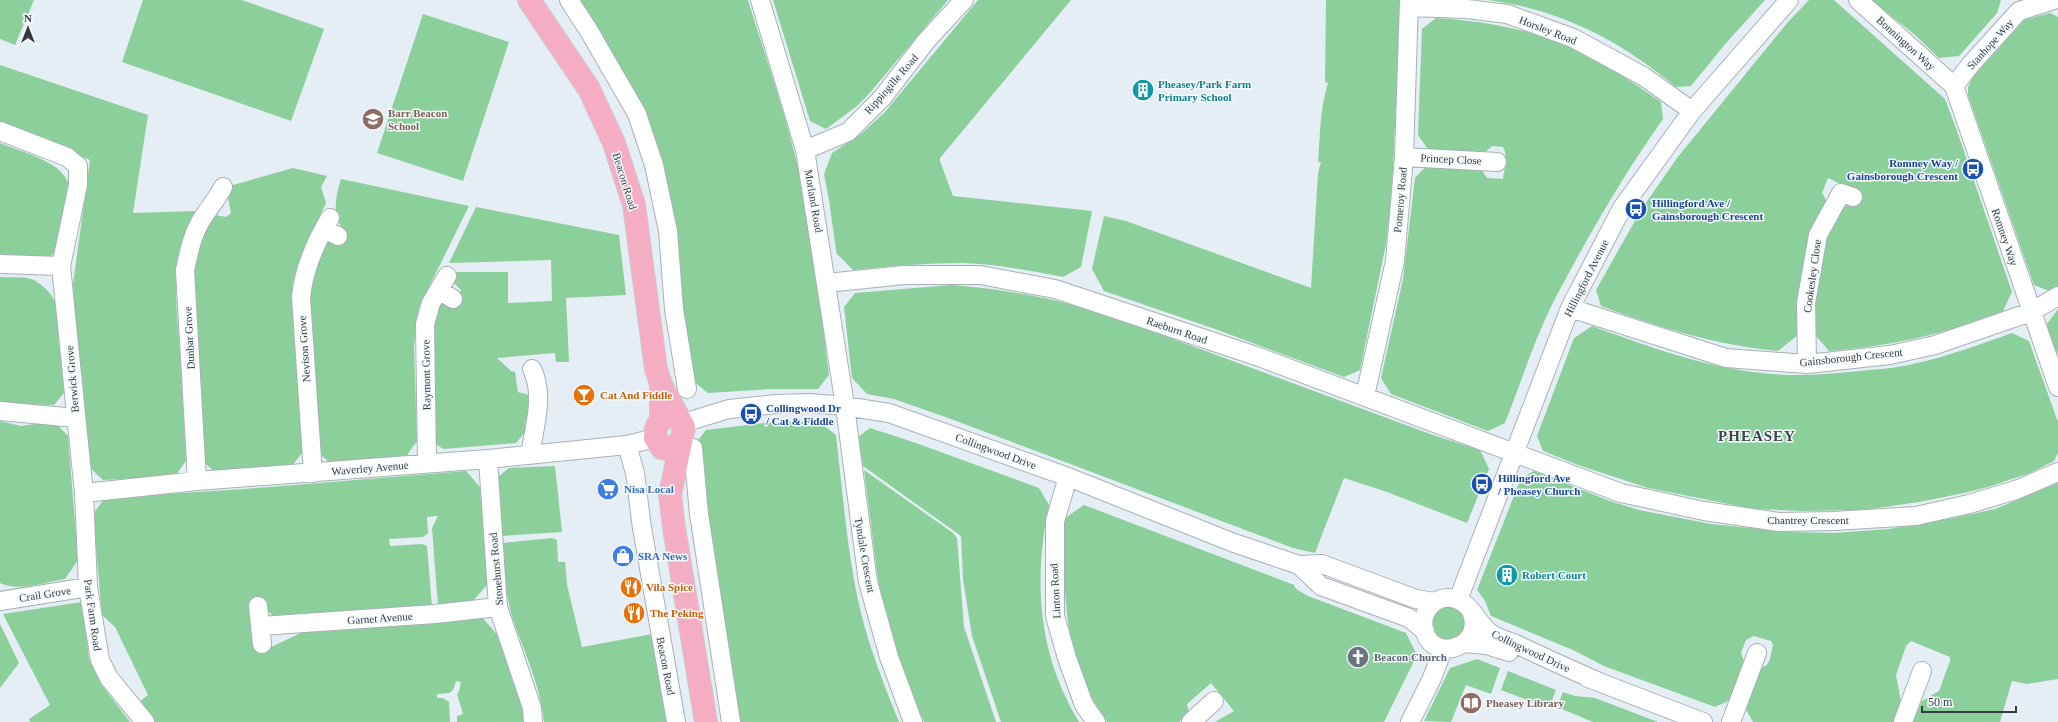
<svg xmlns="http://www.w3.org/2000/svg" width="2058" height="722" viewBox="0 0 2058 722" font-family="'Times New Roman',serif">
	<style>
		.green { fill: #8bcf9b }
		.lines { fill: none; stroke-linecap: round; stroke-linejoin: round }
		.minor-casing { stroke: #a8b0b7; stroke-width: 20 }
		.major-casing { stroke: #cbcccd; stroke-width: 24 }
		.minor { stroke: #fff; stroke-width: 18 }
		.major { stroke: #f5adc3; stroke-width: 22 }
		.labels { text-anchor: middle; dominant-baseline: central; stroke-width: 3; stroke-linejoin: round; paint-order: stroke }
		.street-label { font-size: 11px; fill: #373b3e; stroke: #f5fafe }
		.culture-label { font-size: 11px; font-weight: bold; fill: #0d838f; stroke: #f5fafe; text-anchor: start }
		.education-label { font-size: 11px; font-weight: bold; fill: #785e54; stroke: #f5fafe; text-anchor: start }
		.transit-label { font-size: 11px; font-weight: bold; fill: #164399; stroke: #f5fafe; text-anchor: start }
		.food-label { font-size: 11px; font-weight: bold; fill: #c56008; stroke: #f5fafe; text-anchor: start }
		.shop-label { font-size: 11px; font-weight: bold; fill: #366cbe; stroke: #f5fafe; text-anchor: start }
		.worship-label { font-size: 11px; font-weight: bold; fill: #5b616d; stroke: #f5fafe; text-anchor: start }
		.district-label { font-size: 15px; font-weight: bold; letter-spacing: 1px; fill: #3c4349; stroke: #f5fafe }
	</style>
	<rect width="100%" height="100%" fill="#e5edf5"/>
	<path class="green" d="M0 0H34L15 45 0 39Z
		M143 0H242L324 29 291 121 122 62Z
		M575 0H748C765 56 785 111 798 168 814 236 820 307 829 375L818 389H771L708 393 694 382 693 363 687 348 664 174Z
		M773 0H948L868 95 857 106 826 129 810 121Z
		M978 0H1071L940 158V161L953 196 1092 211 1081 267 1063 277C1031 271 996 264 963 263 926 263 890 266 853 270L837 254 836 250 829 200 824 174 832 153 861 134 884 113Z
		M1326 0H1401L1392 189 1386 244 1360 370 1344 377 1215 329 1104 291 1092 269 1104 216 1126 221 1311 288 1318 173 1321 162H1318C1320 136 1320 108 1328 83L1325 82Z
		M1488 0H1765L1726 43 1691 86 1676 87C1619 40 1562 10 1488 0Z
		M1809 0H1834L1945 99 1956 128 2012 292 2003 311C1947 334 1890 346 1829 351L1811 330C1814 285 1820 249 1839 208L1853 205 1843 185 1828 178 1822 193 1827 202 1798 335 1778 351C1716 345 1658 327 1601 306L1596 290 1641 210 1677 158 1788 22Z
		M1871 0H2001L1997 13 1959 56 1939 58 1915 35Z
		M2050 13 2058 17V286L2049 291 2034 285 1968 95V87L1972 78 2024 20Z
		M423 14 509 42 463 181 377 153Z
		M1436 18C1484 21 1543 31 1586 54 1613 68 1636 85 1661 102L1663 119C1624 174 1590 233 1558 293 1536 334 1522 380 1505 423L1488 431 1391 394 1381 378 1403 279 1415 178 1428 164 1480 167 1487 178 1503 179C1504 171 1508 154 1503 147L1492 146 1482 155 1430 152 1418 135 1422 29Z
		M0 65 148 115 133 213 195 211C169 258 176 300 180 351 182 387 184 424 186 461L175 476 103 480 88 466 73 284 90 160 0 125Z
		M0 143C21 152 66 162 69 187 71 198 62 235 60 248L45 261 0 259Z
		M293 168 327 176 321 187 326 203C313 232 296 258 292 289L303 448 302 453 291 467 215 472 200 459 191 286 196 243 210 218 216 215 226 217 231 213 226 187Z
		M341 179 469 206 419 307 414 345 417 441 405 458 332 465 316 450 309 311 311 269 325 244 344 231C332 214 335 198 341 179Z
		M476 207 619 235 626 295 566 298 569 362H556L555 353 497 358 511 371 515 372 518 392 529 395 532 403 525 424V432L516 443 443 449 432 441 428 324 437 300H456L461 290 452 281V272H508V303L552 301 551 260 449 263Z
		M0 277C10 278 24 276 34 280 42 285 51 292 55 302 62 321 64 371 64 393L54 405 9 404 0 402Z
		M951 285C1007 289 1063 300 1116 318L1433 435 1480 450 1489 469 1467 523 1387 492 1344 478 1315 553 1293 548 951 419 894 399 867 394 852 378 844 307 855 293Z
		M2058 309V353H2057L2048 332 2047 324Z
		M1592 326C1657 350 1726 375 1797 375 1818 375 1839 373 1860 371 1879 369 1898 368 1917 363 1949 356 1981 344 2012 333L2029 341 2058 422V453L2054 461 2030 473 1988 487 1964 493 1919 502 1863 510 1802 511 1754 509 1648 488 1578 465 1543 451 1537 436 1574 338Z
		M0 421 21 426 54 421 68 436 78 560 65 579C46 582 18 592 0 583Z
		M818 421 836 435C843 495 847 554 861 613 870 650 885 687 899 722H737L700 467 698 440 706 430 764 423Z
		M870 428 916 443 1039 488 1049 505C1033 582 1038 654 1079 722H1001L972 636 963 579 961 536 863 466 858 437Z
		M555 466 562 532 502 536 498 477 509 468Z
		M864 470 953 533 957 538 964 627 996 722H924L901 665 879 587Z
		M466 471 480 487 488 584 470 604 438 606 432 528 438 516 427 517 428 533 423 537 389 539 390 546 422 544 427 546 432 607 275 618 267 610 253 638 254 650 269 648 307 630 481 616 500 638 522 703 526 722H457V716L463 714 457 694 459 692 461 682 456 681 453 690 449 693 437 694V698H443L449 702 450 722H153L139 702 148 695 115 627 102 615 93 514 105 498 244 489Z
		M1534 471 1610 501 1639 510 1711 524 1790 532 1834 533 1889 529 1953 518 1995 509 2058 483V679L2027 684 2012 681 2000 722H1913L1922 701 1939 691 1950 661V657L1911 641 1906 646 1896 675 1902 707 1897 722H1753L1743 704 1759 669 1767 665 1770 659 1773 645 1771 641 1754 636 1746 640 1741 653 1745 664 1733 699 1715 707 1604 666 1573 650 1491 616 1485 601 1477 590 1521 478Z
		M1084 505 1294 585 1296 589 1308 596 1406 633 1417 655 1384 722H1215L1234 711 1211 683 1187 704 1189 713 1179 722H1107C1062 660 1063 591 1065 518Z
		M552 538 557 540 558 562H565L567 585 582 647 653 634 668 722H544C541 686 523 650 512 616 505 593 504 566 503 543Z
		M82 602 89 659 101 684 130 722H30L29 719 50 705 3 614Z
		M1451 606 1463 612 1467 627 1456 642 1435 638 1431 620 1438 608Z
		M0 624 19 663 0 688Z
		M1477 659 1500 668 1491 694 1466 685 1451 722 1424 721 1450 668Z
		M1508 671 1556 690 1549 708 1501 690Z
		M1563 692 1575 696 1595 698 1658 722H1593L1557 707Z"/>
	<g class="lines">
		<g class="minor-casing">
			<path id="minor" d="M569 0 589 31 637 114 654 165 668 231 674 309 687 389
				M760 0 805 150 845 406 868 582 889 657 913 722
				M1858 0 1954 86 2058 387
				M1409 7 1467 9 1507 14 1573 38 1643 76 1692 111
				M1954 86 1971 64 2019 11 2054 0
				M0 131 67 157 78 166V185L61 266 84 493 88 587 100 660 109 678 145 722
				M805 150 848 132 882 98 927 40 964 0
				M1404 157 1497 162
				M324 229 338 236
				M0 264 61 266
				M827 283 904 275H980L1055 289 1259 357 1621 493 1704 511 1779 522 1834 521 1916 516 1969 504 2016 490 2058 472
				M439 290 453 299
				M1570 308 1726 358 1807 364 1890 355 1935 345 2031 312 2058 296
				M1807 364 1806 303 1818 235 1841 193 1853 197
				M1365 396 1395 261 1404 157 1409 0
				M0 411 76 418
				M683 423 729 409 776 404 810 403 845 406 889 413 1068 477 1234 543 1299 565 1322 564 1416 599 1434 602
				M627 445 635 473 642 528 676 722
				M693 448 699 514 731 722
				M530 455C534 428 545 395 532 369
				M488 459 498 607 532 708 533 722
				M427 463 425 324 431 303 447 276
				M313 473 301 297C304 268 315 243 330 218
				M1068 477 1055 521V616L1067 658 1084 705 1096 722
				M197 481 185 270C189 252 192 235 202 219 209 208 217 199 223 187
				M84 493 197 481 488 459 627 445 655 438
				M1299 565 1321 586 1409 618 1425 631
				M1458 600 1570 308 1622 208 1692 111 1789 0
				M0 601 88 587
				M258 606 262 644
				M1471 611C1486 645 1436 664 1425 633 1418 613 1435 593 1456 599 1471 604 1477 622 1488 631 1495 638 1509 641 1518 645 1545 658 1572 670 1599 682
				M261 626 435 614 498 607
				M1465 643 1486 645 1509 652
				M1588 678 1703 722
				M1191 722 1214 701
				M1410 722 1432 678 1443 649
				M1731 722 1757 653
				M1903 722 1922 671"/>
		</g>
		<g class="major-casing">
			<path id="major" d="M529 0 589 89 614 143 634 205 656 369 661 384V420
				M661 385 684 427 670 495 674 528 706 722
				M674 416C661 415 655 425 655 438L662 448 669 449 680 442"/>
		</g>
		<use href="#minor" class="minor"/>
		<use href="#major" class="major"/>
	</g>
	<defs>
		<g id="building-disc" transform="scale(1.15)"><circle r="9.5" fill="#0f9aa8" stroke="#f5fafe"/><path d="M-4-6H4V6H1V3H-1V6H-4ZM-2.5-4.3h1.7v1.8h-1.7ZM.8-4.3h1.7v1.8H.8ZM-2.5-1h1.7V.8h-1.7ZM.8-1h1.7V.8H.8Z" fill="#fff"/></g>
		<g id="school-disc" transform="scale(1.15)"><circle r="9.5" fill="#8d6e63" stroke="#f5fafe"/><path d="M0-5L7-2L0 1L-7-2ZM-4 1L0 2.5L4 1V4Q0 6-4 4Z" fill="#fff"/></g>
		<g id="bus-disc" transform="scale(1.15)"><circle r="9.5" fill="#1a4fb4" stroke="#f5fafe"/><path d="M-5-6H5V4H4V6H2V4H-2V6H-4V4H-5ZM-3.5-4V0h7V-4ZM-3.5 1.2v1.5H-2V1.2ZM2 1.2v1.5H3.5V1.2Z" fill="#fff"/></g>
		<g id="bar-disc" transform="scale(1.15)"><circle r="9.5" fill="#e8710a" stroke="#f5fafe"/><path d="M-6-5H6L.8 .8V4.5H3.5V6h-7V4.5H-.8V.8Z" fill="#fff"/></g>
		<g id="supermarket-disc" transform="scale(1.15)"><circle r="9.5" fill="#3f7fe0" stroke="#f5fafe"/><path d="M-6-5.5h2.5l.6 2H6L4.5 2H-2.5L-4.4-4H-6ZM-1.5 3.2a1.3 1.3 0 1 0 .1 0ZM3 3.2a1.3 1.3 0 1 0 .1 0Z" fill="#fff"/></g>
		<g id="shop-disc" transform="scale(1.15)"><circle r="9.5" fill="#3f7fe0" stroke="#f5fafe"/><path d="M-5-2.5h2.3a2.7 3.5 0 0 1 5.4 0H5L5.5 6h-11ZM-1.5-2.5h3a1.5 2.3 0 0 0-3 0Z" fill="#fff"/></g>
		<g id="restaurant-disc" transform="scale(1.15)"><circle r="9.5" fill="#e8710a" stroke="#f5fafe"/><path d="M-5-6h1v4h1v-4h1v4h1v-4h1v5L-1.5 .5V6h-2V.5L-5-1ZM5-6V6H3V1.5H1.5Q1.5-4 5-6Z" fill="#fff"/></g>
		<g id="church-disc" transform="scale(1.15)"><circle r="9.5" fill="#6b7280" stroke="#f5fafe"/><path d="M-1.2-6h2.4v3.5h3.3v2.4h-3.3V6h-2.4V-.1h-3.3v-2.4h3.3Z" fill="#fff"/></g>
		<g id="library-disc" transform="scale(1.15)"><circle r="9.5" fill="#8d6e63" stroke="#f5fafe"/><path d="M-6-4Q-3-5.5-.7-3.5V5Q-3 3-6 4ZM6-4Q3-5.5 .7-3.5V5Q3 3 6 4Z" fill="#fff"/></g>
	</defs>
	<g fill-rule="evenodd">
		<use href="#building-disc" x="1143" y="90"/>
		<use href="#school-disc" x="373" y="119"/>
		<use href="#bus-disc" x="1973" y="169"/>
		<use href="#bus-disc" x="1636" y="209"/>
		<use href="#bar-disc" x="584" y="395"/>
		<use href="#bus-disc" x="751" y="414"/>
		<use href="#bus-disc" x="1482" y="484"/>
		<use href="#supermarket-disc" x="608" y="489"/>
		<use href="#shop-disc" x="623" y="556"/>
		<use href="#building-disc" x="1507" y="575"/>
		<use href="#restaurant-disc" x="631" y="587"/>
		<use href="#restaurant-disc" x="634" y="613"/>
		<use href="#church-disc" x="1358" y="657"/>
		<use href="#library-disc" x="1471" y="703"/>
	</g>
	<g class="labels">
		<g class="street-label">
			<text transform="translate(1548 30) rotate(21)">Horsley Road</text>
			<text transform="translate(1906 43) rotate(42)">Bonnington Way</text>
			<text transform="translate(1990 44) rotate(-48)">Stanhope Way</text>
			<text transform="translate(891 84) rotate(-49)">Rippingille Road</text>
			<text transform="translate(1451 159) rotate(3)">Princep Close</text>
			<text transform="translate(625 181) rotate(73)">Beacon Road</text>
			<text transform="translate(1400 200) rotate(-85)">Pomeroy Road</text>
			<text transform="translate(814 201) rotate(80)">Morland Road</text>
			<text transform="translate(2005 237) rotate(71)">Romney Way</text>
			<text transform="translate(1812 276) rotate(-82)">Cookesley Close</text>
			<text transform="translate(1586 278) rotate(-63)">Hillingford Avenue</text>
			<text transform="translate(1177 330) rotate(19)">Raeburn Road</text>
			<text transform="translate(189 338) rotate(-93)">Dunbar Grove</text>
			<text transform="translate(304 349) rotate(-94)">Nevison Grove</text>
			<text transform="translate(1851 357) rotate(-6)">Gainsborough Crescent</text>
			<text transform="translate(426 375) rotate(-91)">Raymont Grove</text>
			<text transform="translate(72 379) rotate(-95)">Berwick Grove</text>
			<text transform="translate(996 451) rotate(20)">Collingwood Drive</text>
			<text transform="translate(370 468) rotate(-5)">Waverley Avenue</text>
			<text x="1808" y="520">Chantrey Crescent</text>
			<text transform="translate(865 555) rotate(80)">Tyndale Crescent</text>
			<text transform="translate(496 569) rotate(-95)">Stonehurst Road</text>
			<text transform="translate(1055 591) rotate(-93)">Linton Road</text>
			<text transform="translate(45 594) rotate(-9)">Crail Grove</text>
			<text transform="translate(93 615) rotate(82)">Park Farm Road</text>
			<text transform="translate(380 618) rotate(-4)">Garnet Avenue</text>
			<text transform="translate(1531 651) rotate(25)">Collingwood Drive</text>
			<text transform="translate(666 666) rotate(79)">Beacon Road</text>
		</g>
		<g class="culture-label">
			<text x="1158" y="84">Pheasey/Park Farm<tspan x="1158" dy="13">Primary School</tspan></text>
			<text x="1522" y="575">Robert Court</text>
		</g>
		<g class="education-label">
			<text x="388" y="113">Barr Beacon<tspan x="388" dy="13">School</tspan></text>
			<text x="1486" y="703">Pheasey Library</text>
		</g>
		<g class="transit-label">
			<text x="1958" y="163" text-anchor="end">Romney Way /<tspan x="1958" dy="13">Gainsborough Crescent</tspan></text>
			<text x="1652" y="203">Hillingford Ave /<tspan x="1652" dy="13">Gainsborough Crescent</tspan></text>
			<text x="766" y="408">Collingwood Dr<tspan x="766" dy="13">/ Cat &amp; Fiddle</tspan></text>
			<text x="1498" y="478">Hillingford Ave<tspan x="1498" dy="13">/ Pheasey Church</tspan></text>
		</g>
		<g class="food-label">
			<text x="600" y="395">Cat And Fiddle</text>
			<text x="646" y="587">Vila Spice</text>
			<text x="650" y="613">The Peking</text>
		</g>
		<g class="shop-label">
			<text x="624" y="489">Nisa Local</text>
			<text x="638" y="556">SRA News</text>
		</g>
		<g class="worship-label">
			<text x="1374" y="657">Beacon Church</text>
		</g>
		<g class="district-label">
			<text x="1757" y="436">PHEASEY</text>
		</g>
	</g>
	<g transform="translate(28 28)" stroke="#f5fafe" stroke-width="3" paint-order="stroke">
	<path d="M0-3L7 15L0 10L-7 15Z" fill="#373b3e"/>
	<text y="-6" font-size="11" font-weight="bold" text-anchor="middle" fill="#373b3e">N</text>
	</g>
	<path d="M1922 706v6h94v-6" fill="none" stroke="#373b3e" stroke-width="2"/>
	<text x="1928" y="706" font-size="12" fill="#373b3e" stroke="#f5fafe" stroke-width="3" paint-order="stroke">50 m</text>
</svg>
